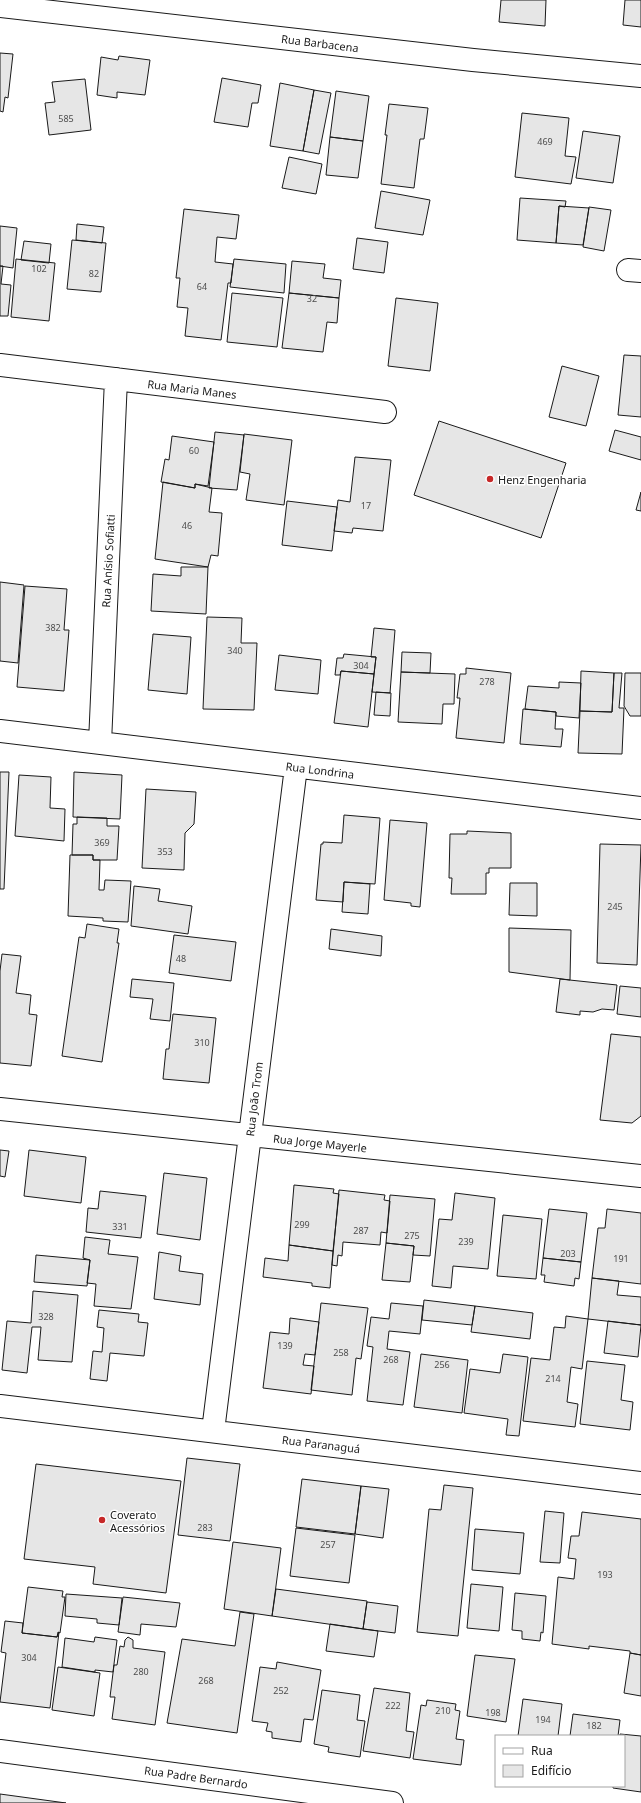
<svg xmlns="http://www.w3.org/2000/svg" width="641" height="1803" viewBox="0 0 641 1803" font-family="'Noto Sans',sans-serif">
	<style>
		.building { fill: #e6e6e6; stroke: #1a1a1a }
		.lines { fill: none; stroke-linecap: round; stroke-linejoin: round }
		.street-casing { stroke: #1a1a1a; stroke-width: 24 }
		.street { stroke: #fff; stroke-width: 22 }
		.poi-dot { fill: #c62828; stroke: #fff; stroke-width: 1.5 }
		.labels { text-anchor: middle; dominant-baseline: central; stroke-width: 3; stroke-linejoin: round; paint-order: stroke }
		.number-label { font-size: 9px; fill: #4d4d4d }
		.street-label { font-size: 11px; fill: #1a1a1a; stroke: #fff }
		.poi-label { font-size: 11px; fill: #1a1a1a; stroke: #fff; text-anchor: start }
	</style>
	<rect width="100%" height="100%" fill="#fff"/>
	<path class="building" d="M501 0H546L545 26 499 22Z
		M625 0H641V27L623 25Z
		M0 53 13 54 8 98 5 97 3 112 0 111Z
		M119 56 150 60 145 95 117 92V98L97 95 101 57 118 60Z
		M222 78 261 85 258 103H252L248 127 214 122Z
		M85 79 91 130 49 135 45 103 55 102 52 82Z
		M280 83 314 90 303 151 270 146Z
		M314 90 331 93 319 154 303 151Z
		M336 91 369 96 363 141 330 137Z
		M389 104 428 108 424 139H420L414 188 381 184 387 135H385Z
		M522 113 569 118 565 156 576 157 571 184 515 177Z
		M583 131 620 136 613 183 576 178Z
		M330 137 363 141 358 178 326 175Z
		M289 157 322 164 316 194 282 188Z
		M381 191 430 200 423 235 375 228Z
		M520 198 566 201 565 207 559 206 556 243 517 240Z
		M559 206 589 208 583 245 556 243Z
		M589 207 611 210 604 251 583 247Z
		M184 209 239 215 236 239 217 237 215 262 233 264 231 283H228L221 340 185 336 188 308 177 307 180 278H176Z
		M77 224 104 227 102 243 76 240Z
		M0 226 17 228 13 268 0 266Z
		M357 238 388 242 384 273 353 269Z
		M72 240 106 243 101 292 67 289Z
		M24 241 51 244 49 263 21 260Z
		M16 259 55 263 49 321 11 317Z
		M234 259 286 264 284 293 230 287Z
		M292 261 325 264 323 278 341 280 339 298 289 293Z
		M0 266H3L1 284 11 285 8 316H0Z
		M232 293 283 298 277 347 227 342Z
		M289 293 339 298 337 323 327 322 323 352 282 348Z
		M396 298 438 303 430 371 388 366Z
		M624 355 641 356V417L618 415Z
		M562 366 599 376 586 426 549 417Z
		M439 421 566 463 541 538 414 495Z
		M615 430 641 437V460L609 451Z
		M215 432 244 435 237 490 209 488Z
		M244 434 292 440 284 505 246 500 250 474 240 472Z
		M172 436 214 442 208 486 195 484V488L161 482 165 459 169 460Z
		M355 457 391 460 383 531 353 528 352 533 334 531 338 500 350 502Z
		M163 482 195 488V484L212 488 209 512 222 513 218 556 211 555 208 567 155 559Z
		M641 492V511L636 510Z
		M287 501 337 507 332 551 282 545Z
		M181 567H208L206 614 151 611 153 574 181 576Z
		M0 582 24 585 18 663 0 661Z
		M25 586 67 589 64 630H69L64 691 17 687Z
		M207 617 242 618 241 643H257L254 710 203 709Z
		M374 628 395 630 390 693 372 692 376 657H371Z
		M153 634 191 637 187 694 148 690Z
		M402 652 431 653 430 673 401 672Z
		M344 654 376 657 374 674 341 671 340 675H335L337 658H343Z
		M279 655 321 660 318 694 275 690Z
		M466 668 511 673 504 743 456 738 460 698H457L460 674H466Z
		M341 671 374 674 368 727 334 723Z
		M581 671 614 673 612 712 580 711Z
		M401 672 455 674 454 704H443L442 724 398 722Z
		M614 673H622L619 708H624L622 754 578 753 580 711 612 712Z
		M625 673H641V716H630L624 706Z
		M559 682 581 683 579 718 556 716V712L525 709 528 686 559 688Z
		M376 692 391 693 390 716 374 715Z
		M523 709 556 712 555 729H563L561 747 520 744Z
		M0 772H9L4 889H0Z
		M74 772 122 775 120 819 73 817Z
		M19 775 51 777 50 808 65 809 64 841 15 836Z
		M146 789 196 792 194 824 185 833 184 870 142 868Z
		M344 815 380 818 375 884 344 882 343 902 316 900 321 844H323V842L342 843Z
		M77 817 107 818V826H119L117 860H93V855H72L73 824H77Z
		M390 820 427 823 420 907 411 906V903L384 900Z
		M467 831 511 833V868H489V873H486V894H451L452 878H449L450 834H467Z
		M600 844 641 845 637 965 597 963Z
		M70 855H93V860H100L99 890H104L105 880 131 881 128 922 103 921V918L68 916Z
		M344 882 370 884 368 914 342 912Z
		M510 883H537V916L509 915Z
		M134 886 160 889 158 901 192 906 188 934 131 926Z
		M87 924 119 929 117 943H119L102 1062 62 1056 79 937 85 938Z
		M509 928 571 930 570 980 509 972Z
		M331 929 382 936 381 956 329 949Z
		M174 935 236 942 231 981 169 973Z
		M2 954 21 956 16 993 31 995 29 1014 37 1015 31 1066 0 1063V971Z
		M132 979 174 983 170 1021 150 1019 153 999 130 997Z
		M560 979 617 985 614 1010 602 1009 593 1012 580 1011V1015L556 1012Z
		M620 986 641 988V1017L617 1014Z
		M173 1014 216 1018 209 1083 163 1079 166 1049H169Z
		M611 1034 641 1037V1116L632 1123 600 1120Z
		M0 1150 9 1151 5 1177 0 1176Z
		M29 1150 86 1157 81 1203 24 1196Z
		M164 1173 207 1178 200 1240 157 1234Z
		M294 1185 334 1189 333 1193 339 1194 333 1251 289 1245Z
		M339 1190 385 1195 384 1200 390 1201 387 1233 381 1232 380 1245 343 1242 342 1256 338 1255 337 1266 332 1265Z
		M100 1191 146 1196 141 1238 86 1232 88 1208 98 1209Z
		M455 1193 495 1198 488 1269 453 1266 451 1288 432 1286 439 1219 452 1220Z
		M390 1195 435 1199 430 1256 413 1255 414 1246 386 1243Z
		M549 1209 587 1213 581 1262 543 1258Z
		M607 1209 641 1213V1284L592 1278 598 1228H605Z
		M503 1215 542 1219 536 1279 497 1276Z
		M85 1237 110 1240 108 1254 138 1257 131 1309 94 1306 96 1284 87 1283 90 1260 83 1258Z
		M386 1243 414 1246 410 1282 382 1280Z
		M289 1245 333 1251 330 1288 312 1286V1283L263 1277 265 1258 288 1261Z
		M159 1252 181 1256 179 1271 203 1274 200 1305 154 1299Z
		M36 1255 90 1260 87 1286 34 1282Z
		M543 1258 581 1262 579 1279 575 1278 574 1286 544 1282 545 1275H541Z
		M592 1278 619 1281 617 1295 641 1297V1325L588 1319Z
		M33 1291 78 1295 72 1362 38 1360 41 1327H32L27 1373 2 1370 7 1321 31 1323Z
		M424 1300 475 1306 472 1325 422 1320Z
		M321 1303 368 1308 361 1359 356 1358 352 1395 311 1390Z
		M391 1303 423 1306 420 1334 389 1331 387 1349 410 1352 403 1405 367 1401 373 1347 367 1346 371 1317 389 1319Z
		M475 1306 533 1313 530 1339 471 1332Z
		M99 1310 139 1314 138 1322 148 1323 144 1356 110 1353 107 1381 90 1379 93 1351 102 1352 104 1328 97 1327Z
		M566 1316 588 1319 582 1369 571 1367 567 1402 578 1404 575 1427 523 1421 531 1358 550 1360 554 1327 565 1328Z
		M290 1318 319 1322 315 1355 305 1354 303 1365 314 1366 311 1394 263 1388 270 1332 289 1334Z
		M608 1321 641 1325 638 1357 604 1353Z
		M421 1354 468 1360 462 1413 414 1407Z
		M503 1354 528 1357 519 1436 506 1435 508 1419 464 1413 470 1369 500 1373Z
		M587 1361 625 1365 621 1400 633 1402 630 1430 580 1424Z
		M187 1458 240 1464 230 1541 178 1535Z
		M36 1464 181 1481 166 1593 93 1584 95 1567 24 1559Z
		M302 1479 361 1486 355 1534 296 1527Z
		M444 1485 473 1488 458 1636 417 1632 429 1509 441 1510Z
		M361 1486 389 1489 383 1538 355 1534Z
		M545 1511 564 1513 560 1563 540 1562Z
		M582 1512 641 1519V1655L630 1653V1651L589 1646V1649L552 1644 558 1577 574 1579 576 1559 568 1558 571 1536H579Z
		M296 1528 355 1535 349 1583 290 1576Z
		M475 1529 524 1533 520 1574 472 1570Z
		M233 1542 281 1548 272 1616 224 1609Z
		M471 1584 503 1587 499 1631 467 1628Z
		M28 1587 63 1591 62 1597H65L60 1633 58 1632 57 1637 22 1633Z
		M276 1589 367 1601 363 1629 272 1616Z
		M515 1593 546 1596 543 1633 541 1632 540 1641 522 1639V1631L512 1630Z
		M66 1594 122 1598 119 1625 97 1623V1619L65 1616Z
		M123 1597 180 1603 176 1627 141 1624 140 1635 118 1632Z
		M367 1602 398 1606 395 1633 363 1629Z
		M240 1612 254 1614 237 1733 167 1723 182 1639 235 1646Z
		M5 1621 23 1623 22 1633 57 1637 59 1632 50 1708 0 1702 6 1653 1 1652Z
		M330 1624 378 1631 374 1657 326 1651Z
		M95 1637 117 1640 113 1672 95 1670V1672L62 1667 65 1638 94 1642Z
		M128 1637 133 1640V1648L165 1652 155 1725 112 1719 115 1697H110L114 1665H117L120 1646 124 1647 125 1640Z
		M630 1653 641 1655V1696L624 1693Z
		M475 1655 515 1659 506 1722 467 1716Z
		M277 1662 321 1670 313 1720 304 1719 301 1742 272 1738V1732L266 1731 268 1723 252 1721 260 1667 276 1669Z
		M58 1667 100 1673 94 1716 52 1710Z
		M374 1688 410 1693 406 1731 414 1732 410 1758 363 1751Z
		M322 1690 360 1695 357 1720 365 1721 360 1757 328 1752 329 1747 314 1744Z
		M523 1699 562 1704 558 1736H518Z
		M427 1700 456 1704 455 1710 460 1711 456 1739 464 1740 461 1765 413 1759 421 1705 426 1706Z
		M573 1714 620 1720 618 1736H570Z
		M620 1734 641 1736V1792L613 1788V1786H624V1736H620Z
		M0 1794 66 1803H0Z"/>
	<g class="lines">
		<g class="street-casing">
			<path id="street" d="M0 6 473 60 641 76
				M628 270 641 271
				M0 365 385 412
				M0 731 641 808
				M100 743 116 379
				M0 1109 641 1176
				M0 1406 641 1483
				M213 1431 296 767
				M0 1751 392 1803"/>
		</g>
		<use href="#street" class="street"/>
	</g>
	<g class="poi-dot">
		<circle cx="490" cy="479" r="4"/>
		<circle cx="102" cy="1520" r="4"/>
	</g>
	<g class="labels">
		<g class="number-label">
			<text x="66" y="118">585</text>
			<text x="545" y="141">469</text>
			<text x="39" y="268">102</text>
			<text x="94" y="273">82</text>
			<text x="202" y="286">64</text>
			<text x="312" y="298">32</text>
			<text x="194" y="450">60</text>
			<text x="366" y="505">17</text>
			<text x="187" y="525">46</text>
			<text x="53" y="627">382</text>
			<text x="235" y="650">340</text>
			<text x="361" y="665">304</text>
			<text x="487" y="681">278</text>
			<text x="102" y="842">369</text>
			<text x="165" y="851">353</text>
			<text x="615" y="906">245</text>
			<text x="181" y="958">48</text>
			<text x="202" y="1042">310</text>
			<text x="302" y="1224">299</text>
			<text x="120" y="1226">331</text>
			<text x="361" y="1230">287</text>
			<text x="412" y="1235">275</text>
			<text x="466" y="1241">239</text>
			<text x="568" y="1253">203</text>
			<text x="621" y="1258">191</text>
			<text x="46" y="1316">328</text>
			<text x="285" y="1345">139</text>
			<text x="341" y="1352">258</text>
			<text x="391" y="1359">268</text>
			<text x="442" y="1364">256</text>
			<text x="553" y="1378">214</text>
			<text x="205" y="1527">283</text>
			<text x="328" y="1544">257</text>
			<text x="605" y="1574">193</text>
			<text x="29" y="1657">304</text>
			<text x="141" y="1671">280</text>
			<text x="206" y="1680">268</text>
			<text x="281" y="1690">252</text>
			<text x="393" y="1705">222</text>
			<text x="443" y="1710">210</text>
			<text x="493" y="1712">198</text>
			<text x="543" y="1719">194</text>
			<text x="594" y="1725">182</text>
		</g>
		<g class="street-label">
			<text transform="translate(320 43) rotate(7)">Rua Barbacena</text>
			<text transform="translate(192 389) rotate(7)">Rua Maria Manes</text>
			<text transform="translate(108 561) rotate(-87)">Rua Anísio Sofiatti</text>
			<text transform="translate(320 770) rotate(7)">Rua Londrina</text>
			<text transform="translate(254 1099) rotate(-83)">Rua João Trom</text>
			<text transform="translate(320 1143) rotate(6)">Rua Jorge Mayerle</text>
			<text transform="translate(321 1444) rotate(7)">Rua Paranaguá</text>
			<text transform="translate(196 1777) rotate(8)">Rua Padre Bernardo</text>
		</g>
		<g class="poi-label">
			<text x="498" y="479">Henz Engenharia</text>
			<text x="110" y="1514">Coverato<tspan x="110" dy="13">Acessórios</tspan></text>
		</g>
	</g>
	<rect x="495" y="1735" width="130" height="52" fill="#ffffff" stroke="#a3a3a3"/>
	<rect x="503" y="1748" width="20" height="6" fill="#ffffff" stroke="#a3a3a3"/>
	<text x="531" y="1755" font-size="12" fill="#1a1a1a">Rua</text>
	<rect x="503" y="1765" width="20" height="12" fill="#e6e6e6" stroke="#a3a3a3"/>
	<text x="531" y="1775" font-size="12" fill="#1a1a1a">Edifício</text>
</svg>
